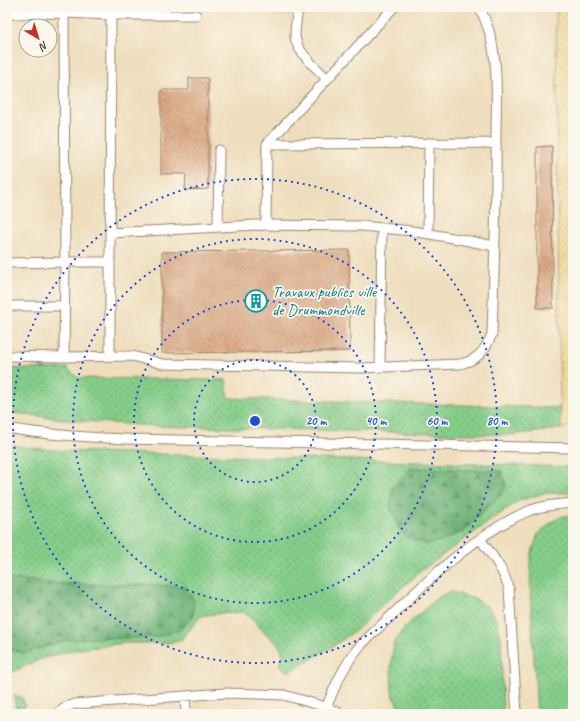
<svg xmlns="http://www.w3.org/2000/svg" width="580" height="721" viewBox="0 0 580 721" font-family="Caveat,sans-serif">
	<style>
		.grass { fill: url(#grass-dots); stroke: #607c54; fill-rule: evenodd }
		.forest { fill: url(#forest-firs); stroke: #546e4a }
		.sand { fill: url(#sand-dots); stroke: #94825e }
		.building { fill: url(#building-back-hatch) }
		.lines { fill: none; stroke-linecap: round; stroke-linejoin: round }
		.service-casing { stroke: #95846e; stroke-width: 11 }
		.service { stroke: #fff; stroke-width: 9 }
		.ring { fill: none; stroke: #1d4ed8; stroke-width: 2; stroke-dasharray: 2 4 }
		.labels { text-anchor: middle; dominant-baseline: central; stroke-width: 3.5; stroke-linejoin: round; paint-order: stroke }
		.culture-label { font-size: 16px; fill: #0d838f; stroke: #fbf7ec; text-anchor: start }
		.centre { fill: #1d4ed8; stroke: #fbf7ec; stroke-width: 2 }
		.ring-label { font-size: 12px; text-anchor: middle; font-weight: bold; fill: #1d4ed8; stroke: #fbf7ec; stroke-width: 3.5; stroke-linejoin: round; paint-order: stroke }
	</style>
	<defs>
		<pattern id="grass-dots" width="8" height="8" patternUnits="userSpaceOnUse"><rect width="8" height="8" fill="#85ce8a"/><path d="M2 2h.1M6 6h.1" fill="none" stroke="#6ea770" stroke-width="1.8" stroke-linecap="round"/></pattern>
		<pattern id="forest-firs" width="22" height="20" patternUnits="userSpaceOnUse"><rect width="22" height="20" fill="#6cb176"/><path d="M5 1l3.5 6h-7zM16 11l3.5 6h-7z" fill="#5a9060"/></pattern>
		<pattern id="sand-dots" width="8" height="8" patternUnits="userSpaceOnUse"><rect width="8" height="8" fill="#eeda9e"/><path d="M2 2h.1M6 6h.1" fill="none" stroke="#cdbb88" stroke-width="1.8" stroke-linecap="round"/></pattern>
		<pattern id="building-back-hatch" width="6" height="6" patternUnits="userSpaceOnUse"><rect width="6" height="6" fill="#dba984"/><path d="M-1 5l2 2M0 0l6 6M5-1l2 2" fill="none" stroke="#b38a6b"/></pattern>
	</defs>
	<rect width="100%" height="100%" fill="#fbf7ec"/>
	<filter id="ink" filterUnits="userSpaceOnUse"><feTurbulence type="fractalNoise" baseFrequency=".025" numOctaves="2"/><feDisplacementMap in="SourceGraphic" scale="8" xChannelSelector="R" yChannelSelector="G"/><feConvolveMatrix kernelMatrix="1 2 1 2 8 2 1 2 1" color-interpolation-filters="sRGB"/></filter>
	<filter id="wash" filterUnits="userSpaceOnUse"><feTurbulence type="fractalNoise" baseFrequency=".012" numOctaves="4" result="noise"/><feDisplacementMap in="SourceGraphic" scale="16" xChannelSelector="R" yChannelSelector="G"/><feGaussianBlur stdDeviation="0.9" result="paint"/><feColorMatrix in="noise" values="0 0 0 0 0 0 0 0 0 0 0 0 0 0 0 0 0 1.4 0 .05"/><feComposite in="paint" operator="in"/></filter>
	<g filter="url(#wash)">
		<rect width="100%" height="100%" fill="#efdebd"/>
		<path class="grass" d="M7 368 27 369 68 368 78 378 226 380 228 398 560 408 561 429 510 435 153 426 69 420 7 412Z
			M7 444 31 448 67 451 573 467V493H544L518 501 426 567 386 601 358 629 330 648 290 671 284 670 280 665 283 655 280 647 244 612 221 613 201 616 182 639 168 643H123L74 650 41 659 10 673 7 680V649L25 653 67 640 96 638 185 587 157 585 64 584 7 579ZM411 468 501 471 499 497 486 508 464 531 393 487Z
			M573 515V714H537L530 590 531 555 538 534 553 521 563 516Z
			M450 591 477 600 489 608 497 621 501 639 503 714H401L392 692 391 665 394 642 404 628 427 607 435 599Z
			M14 696 22 697 25 705 21 714H7V712L16 708Z"/>
		<path class="forest" d="M411 468 502 471 506 486 499 497 486 508 464 531 442 541 427 544 407 538 399 529 390 505 393 487Z
			M7 579 64 584 157 585 185 587 194 600 193 616 180 630 156 637 134 638H96L67 640 25 653 7 649Z"/>
		<path class="sand" d="M556 7H573V425L561 429 560 408Z"/>
		<g id="blocks">
			<path class="building" d="M189 78H208V189L185 190 186 174H161V90H189Z
				M552 146 553 308H537V147Z
				M349 250 350 351 162 353V252Z"/>
		</g>
	</g>
	<g filter="url(#ink)">
		<use href="#blocks" fill-opacity="0" stroke="#95846e" stroke-width="1"/>
		<g class="lines">
			<g class="service-casing">
				<path id="service" d="M298 7C297 16 295 27 295 36 296 52 317 68 327 79
					M7 14 64 13V8
					M267 144 394 7
					M266 225 267 144 496 143
					M218 227 219 150
					M111 233 256 225 362 226 412 231 459 239 494 246
					M428 234 429 143
					M7 263 65 262 64 13 111 15 112 7
					M7 306H64
					M7 356 64 357 132 356 163 364 360 368 460 364C478 360 485 351 492 334 494 269 497 203 496 138 496 94 501 46 479 7
					M110 356V262
					M64 357 65 262H110L111 15H196
					M380 367 382 228
					M7 428C46 435 86 437 126 439L573 448
					M480 539C492 555 504 570 509 589L517 714
					M185 696 186 714
					M57 714 66 707 75 704 225 693 259 694 284 695 326 707 342 714
					M324 714C332 692 343 666 359 647 370 635 382 625 394 613 432 576 481 530 531 510 545 505 559 504 573 503"/>
			</g>
			<use href="#service" class="service"/>
		</g>
	</g>
	<g class="ring">
		<circle cx="255" cy="421" r="61"/>
		<circle cx="255" cy="421" r="121"/>
		<circle cx="255" cy="421" r="182"/>
		<circle cx="255" cy="421" r="242"/>
	</g>
	<defs>
		<g id="building-ring" transform="scale(1.15)"><circle r="9.5" fill="#fbf7ec" stroke="#0f9aa8" stroke-width="1.5"/><path d="M-4-6H4V6H1V3H-1V6H-4ZM-2.5-4.3h1.7v1.8h-1.7ZM.8-4.3h1.7v1.8H.8ZM-2.5-1h1.7V.8h-1.7ZM.8-1h1.7V.8H.8Z" fill="#0f9aa8"/></g>
	</defs>
	<g fill-rule="evenodd">
		<use href="#building-ring" x="256" y="301"/>
	</g>
	<g class="labels">
		<g class="culture-label">
			<text x="272" y="292">Travaux publics ville<tspan x="272" dy="18">de Drummondville</tspan></text>
		</g>
	</g>
	<circle cx="255" cy="421" r="6" class="centre"/>
	<g class="ring-label">
		<text x="316" y="425">20 m</text>
		<text x="376" y="425">40 m</text>
		<text x="437" y="425">60 m</text>
		<text x="497" y="425">80 m</text>
	</g>
	<rect width="580" height="721" fill="none" stroke="#fbf7ec" stroke-width="24"/>
	<g transform="translate(38 38) rotate(142)"><circle r="19" fill="#fbf7ec" stroke="#aea59a"/>
	<path d="M0-3L7 15L0 10L-7 15Z" fill="#c8321e"/>
	<text y="-6" font-size="11" font-weight="bold" text-anchor="middle" fill="#3b2a1e">N</text>
	</g>
</svg>
